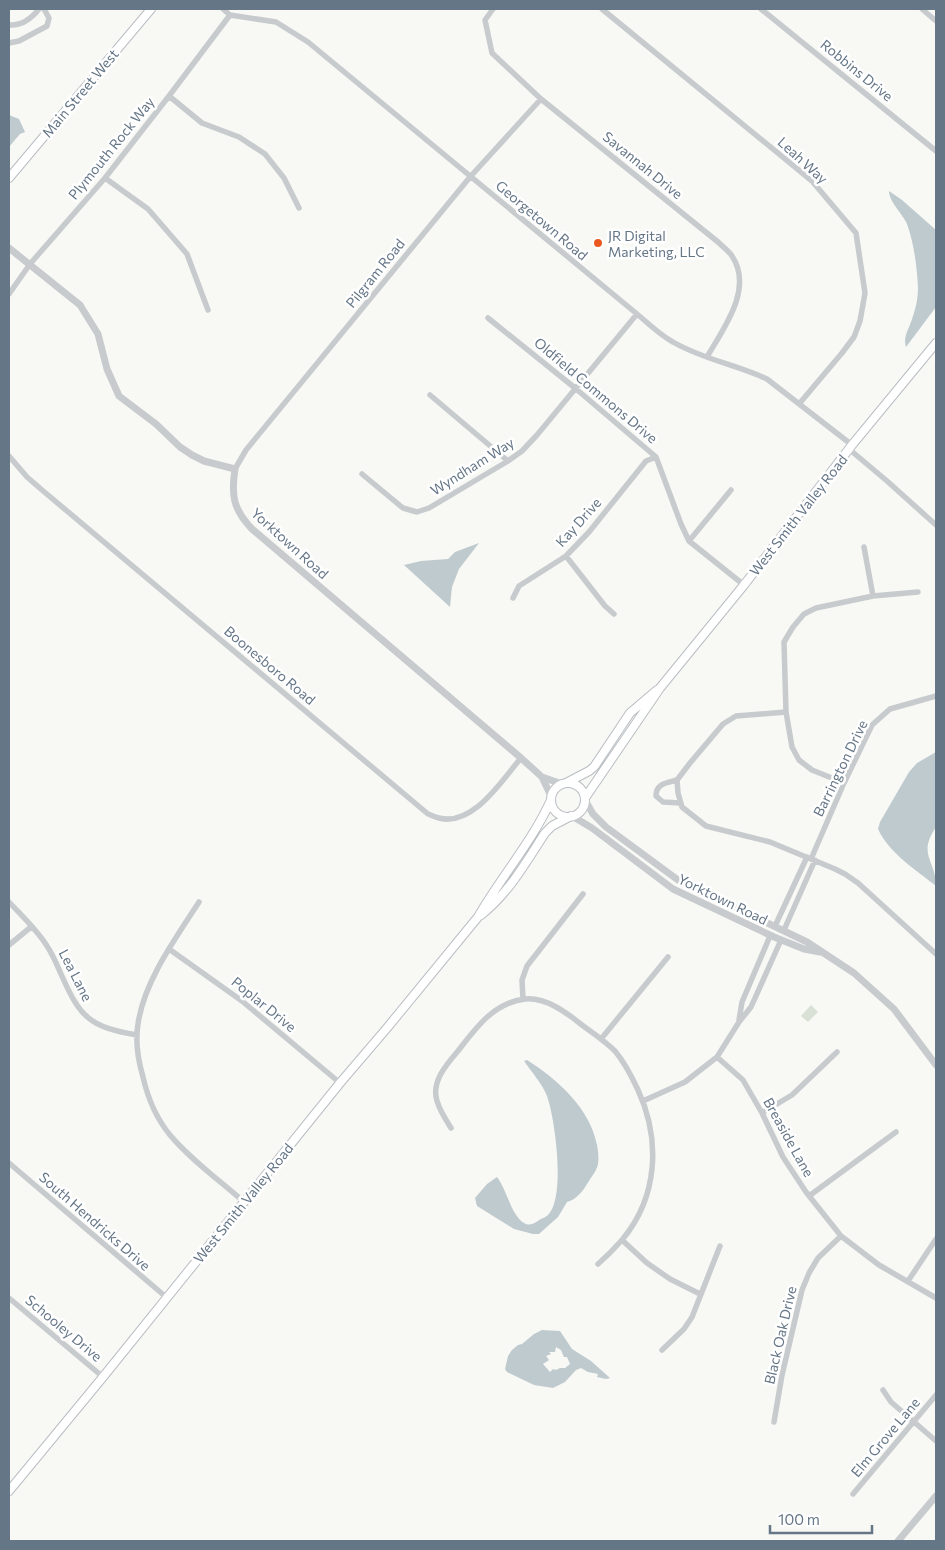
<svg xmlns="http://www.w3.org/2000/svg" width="945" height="1550" viewBox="0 0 945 1550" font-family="Commissioner,sans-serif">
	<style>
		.green { fill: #d9e0d5 }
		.water { fill: #bfcace; fill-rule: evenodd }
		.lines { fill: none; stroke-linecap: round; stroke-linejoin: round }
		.secondary-casing { stroke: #b9bec3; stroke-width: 10 }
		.minor { stroke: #c7cbce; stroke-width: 5.5 }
		.tertiary { stroke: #c7cbce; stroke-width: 7 }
		.secondary { stroke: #fff; stroke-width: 8 }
		.poi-dot { fill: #eb5921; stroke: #fff; stroke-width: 2 }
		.labels { text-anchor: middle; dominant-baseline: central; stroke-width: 5; stroke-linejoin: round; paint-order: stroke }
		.street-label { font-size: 14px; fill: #657687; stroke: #fff }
		.poi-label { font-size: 14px; fill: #657687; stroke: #fff; text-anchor: start }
	</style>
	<rect width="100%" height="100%" fill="#f8f8f5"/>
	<path class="green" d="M811 1005 818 1012 808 1022 801 1016Z"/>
	<path class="water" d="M9 115 19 119 25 132 20 134 9 147Z
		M889 191 902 200 936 230V307L906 347C903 337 908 331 911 322 915 311 918 300 918 288 917 267 914 243 907 224 903 214 889 202 889 191Z
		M479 543 459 569 452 587 450 607 404 565 421 561 448 559 455 552Z
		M936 752V827C917 855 936 860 936 886 916 870 889 853 878 829L880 822 909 772 917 763Z
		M527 1060C557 1079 590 1108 597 1145 598 1150 599 1158 598 1164 597 1170 592 1176 589 1181 584 1189 577 1200 567 1202L558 1217 539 1234H533L514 1229 477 1206 475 1198 487 1184 497 1177C507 1190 511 1215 524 1223 531 1227 536 1222 541 1219 543 1218 546 1217 548 1215 566 1197 555 1118 547 1096 543 1085 531 1071 524 1061Z
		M542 1330 560 1331 572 1349 591 1361 610 1378 606 1379 597 1377 598 1374 588 1372 581 1368 576 1370 565 1382 553 1388 534 1385 507 1372 505 1369 508 1356 512 1350 518 1345 522 1344 534 1334ZM556 1347 561 1350 564 1357H567L570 1364 565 1368H560L556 1370 553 1369 550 1372 543 1364 549 1360 546 1356 551 1354 549 1352H555Z"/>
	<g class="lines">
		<g class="secondary-casing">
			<path id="secondary" d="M9 178 151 9
				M566 783 589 771 594 767 630 713 657 690
				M551 800a17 17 0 1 1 34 0a17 17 0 1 1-34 0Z
				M585 798 660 688 744 585 852 445 936 343
				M481 915C509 893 526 862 545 833L552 826 571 816
				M9 1491 103 1377 340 1083 387 1028 478 917C501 877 532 842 551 800"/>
		</g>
		<path class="minor" d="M223 9 230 15 276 22 308 42 637 314C649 324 660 335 673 342 702 359 737 365 767 379L852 445
			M493 9 485 20 492 53 541 99 718 242C723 247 729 251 732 256 754 289 723 329 707 357
			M602 9 812 181 856 233 865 293 860 321 854 337 842 353 799 404
			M761 9 936 151
			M922 9 936 21
			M9 25C22 26 31 19 39 9
			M9 43 19 41 47 26 49 18 44 9
			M169 96 202 123 239 137 265 154 284 178 299 208
			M105 178 148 209 187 254 208 310
			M9 294 30 264 105 178 169 96 230 15
			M488 318 575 388 656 457 681 524 689 541 744 585
			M430 395 508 461
			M849 449 887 481 936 525
			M9 456 27 477 42 490 428 814C431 815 435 817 439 818 473 827 502 780 521 758
			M235 469 246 450 470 177 541 99
			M362 474 403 508 417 512 429 508 508 461 522 451 537 435 637 314
			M689 541 731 490
			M864 547 873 596
			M566 556 605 606 614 614
			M513 598 519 586 566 556 589 532 646 461 656 457
			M786 712 736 716 723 724 690 763 677 780 678 793 682 807 706 826 770 842 835 869 845 874 858 883 936 954
			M677 780C667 783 656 783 656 796L663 802 680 803
			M844 783 812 770 799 760 792 747 786 712 784 642 793 627 804 614 816 608 873 596 918 592
			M811 859 844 783 872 725 890 709 936 696
			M9 902C22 916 37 930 47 946 53 955 57 965 61 974 80 1017 89 1027 137 1035
			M199 902C176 938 144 981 138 1024 135 1042 138 1060 143 1077 148 1099 156 1118 170 1135 191 1160 219 1180 244 1202
			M775 926 807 857
			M784 930 815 860
			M9 945 31 927
			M169 949 242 1001 340 1083
			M523 999 522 980 527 966 583 894
			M739 1020 742 1002 770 936
			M601 1039 668 957
			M717 1057 743 1080 762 1113 783 1157 806 1192 841 1236 879 1265 936 1298
			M643 1101 685 1082 717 1057 739 1022 751 1007 781 940
			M762 1113 792 1095 837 1052
			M451 1128C446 1120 440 1111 437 1101 431 1082 446 1065 458 1051 476 1028 493 1003 525 999 546 997 567 1013 582 1025 593 1033 605 1041 615 1051 625 1063 632 1077 638 1090 661 1140 658 1197 622 1240 614 1249 606 1257 598 1264
			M9 1163 166 1297
			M809 1196 896 1132
			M622 1240 647 1263 670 1279 700 1294
			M908 1281 936 1239
			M9 1298 103 1377
			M662 1350 684 1329 692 1317 720 1246
			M883 1390 891 1402 936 1441
			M774 1422 782 1375 802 1290 809 1273 818 1258 841 1236
			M853 1494 936 1395"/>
		<path class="tertiary" d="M9 248 80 305 98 334 107 369 119 396 156 424 180 447 192 455 204 461 235 469C231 495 233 509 252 529L521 758 542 777 551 796
			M542 777 562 784
			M585 800 593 814 606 827 678 880 807 942 854 973 894 1009 936 1065
			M572 816 592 828 673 889 774 937 804 949 820 952
			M898 1541 936 1496"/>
		<use href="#secondary" class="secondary"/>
	</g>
	<circle class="poi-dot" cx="598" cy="243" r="5"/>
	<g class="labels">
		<g class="street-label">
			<text transform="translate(857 70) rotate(39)">Robbins Drive</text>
			<text transform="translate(80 93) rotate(-50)">Main Street West</text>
			<text transform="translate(111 148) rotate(-51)">Plymouth Rock Way</text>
			<text transform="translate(803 160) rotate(42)">Leah Way</text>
			<text transform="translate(643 165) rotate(39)">Savannah Drive</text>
			<text transform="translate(542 220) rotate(40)">Georgetown Road</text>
			<text transform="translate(375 273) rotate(-51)">Pilgram Road</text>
			<text transform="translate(596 390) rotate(40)">Oldfield Commons Drive</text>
			<text transform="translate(472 466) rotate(-32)">Wyndham Way</text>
			<text transform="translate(798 515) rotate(-52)">West Smith Valley Road</text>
			<text transform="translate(578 522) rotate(-48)">Kay Drive</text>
			<text transform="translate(290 543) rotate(42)">Yorktown Road</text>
			<text transform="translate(270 665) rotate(40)">Boonesboro Road</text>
			<text transform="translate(840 768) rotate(-64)">Barrington Drive</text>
			<text transform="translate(723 899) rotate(26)">Yorktown Road</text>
			<text transform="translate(76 975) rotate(63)">Lea Lane</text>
			<text transform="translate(264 1004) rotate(39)">Poplar Drive</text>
			<text transform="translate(789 1137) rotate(61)">Breaside Lane</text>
			<text transform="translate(243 1203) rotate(-51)">West Smith Valley Road</text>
			<text transform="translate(95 1221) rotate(41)">South Hendricks Drive</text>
			<text transform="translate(64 1328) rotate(40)">Schooley Drive</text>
			<text transform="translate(780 1335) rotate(-77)">Black Oak Drive</text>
			<text transform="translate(885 1437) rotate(-50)">Elm Grove Lane</text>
		</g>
		<g class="poi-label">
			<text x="608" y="235">JR Digital<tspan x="608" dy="16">Marketing, LLC</tspan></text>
		</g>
	</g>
	<rect width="945" height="1550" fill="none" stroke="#657687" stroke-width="20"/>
	<path d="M770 1525v8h102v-8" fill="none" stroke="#657687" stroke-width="2.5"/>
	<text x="778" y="1525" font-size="15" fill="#657687" stroke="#ffffff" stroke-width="4" paint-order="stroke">100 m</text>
</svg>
